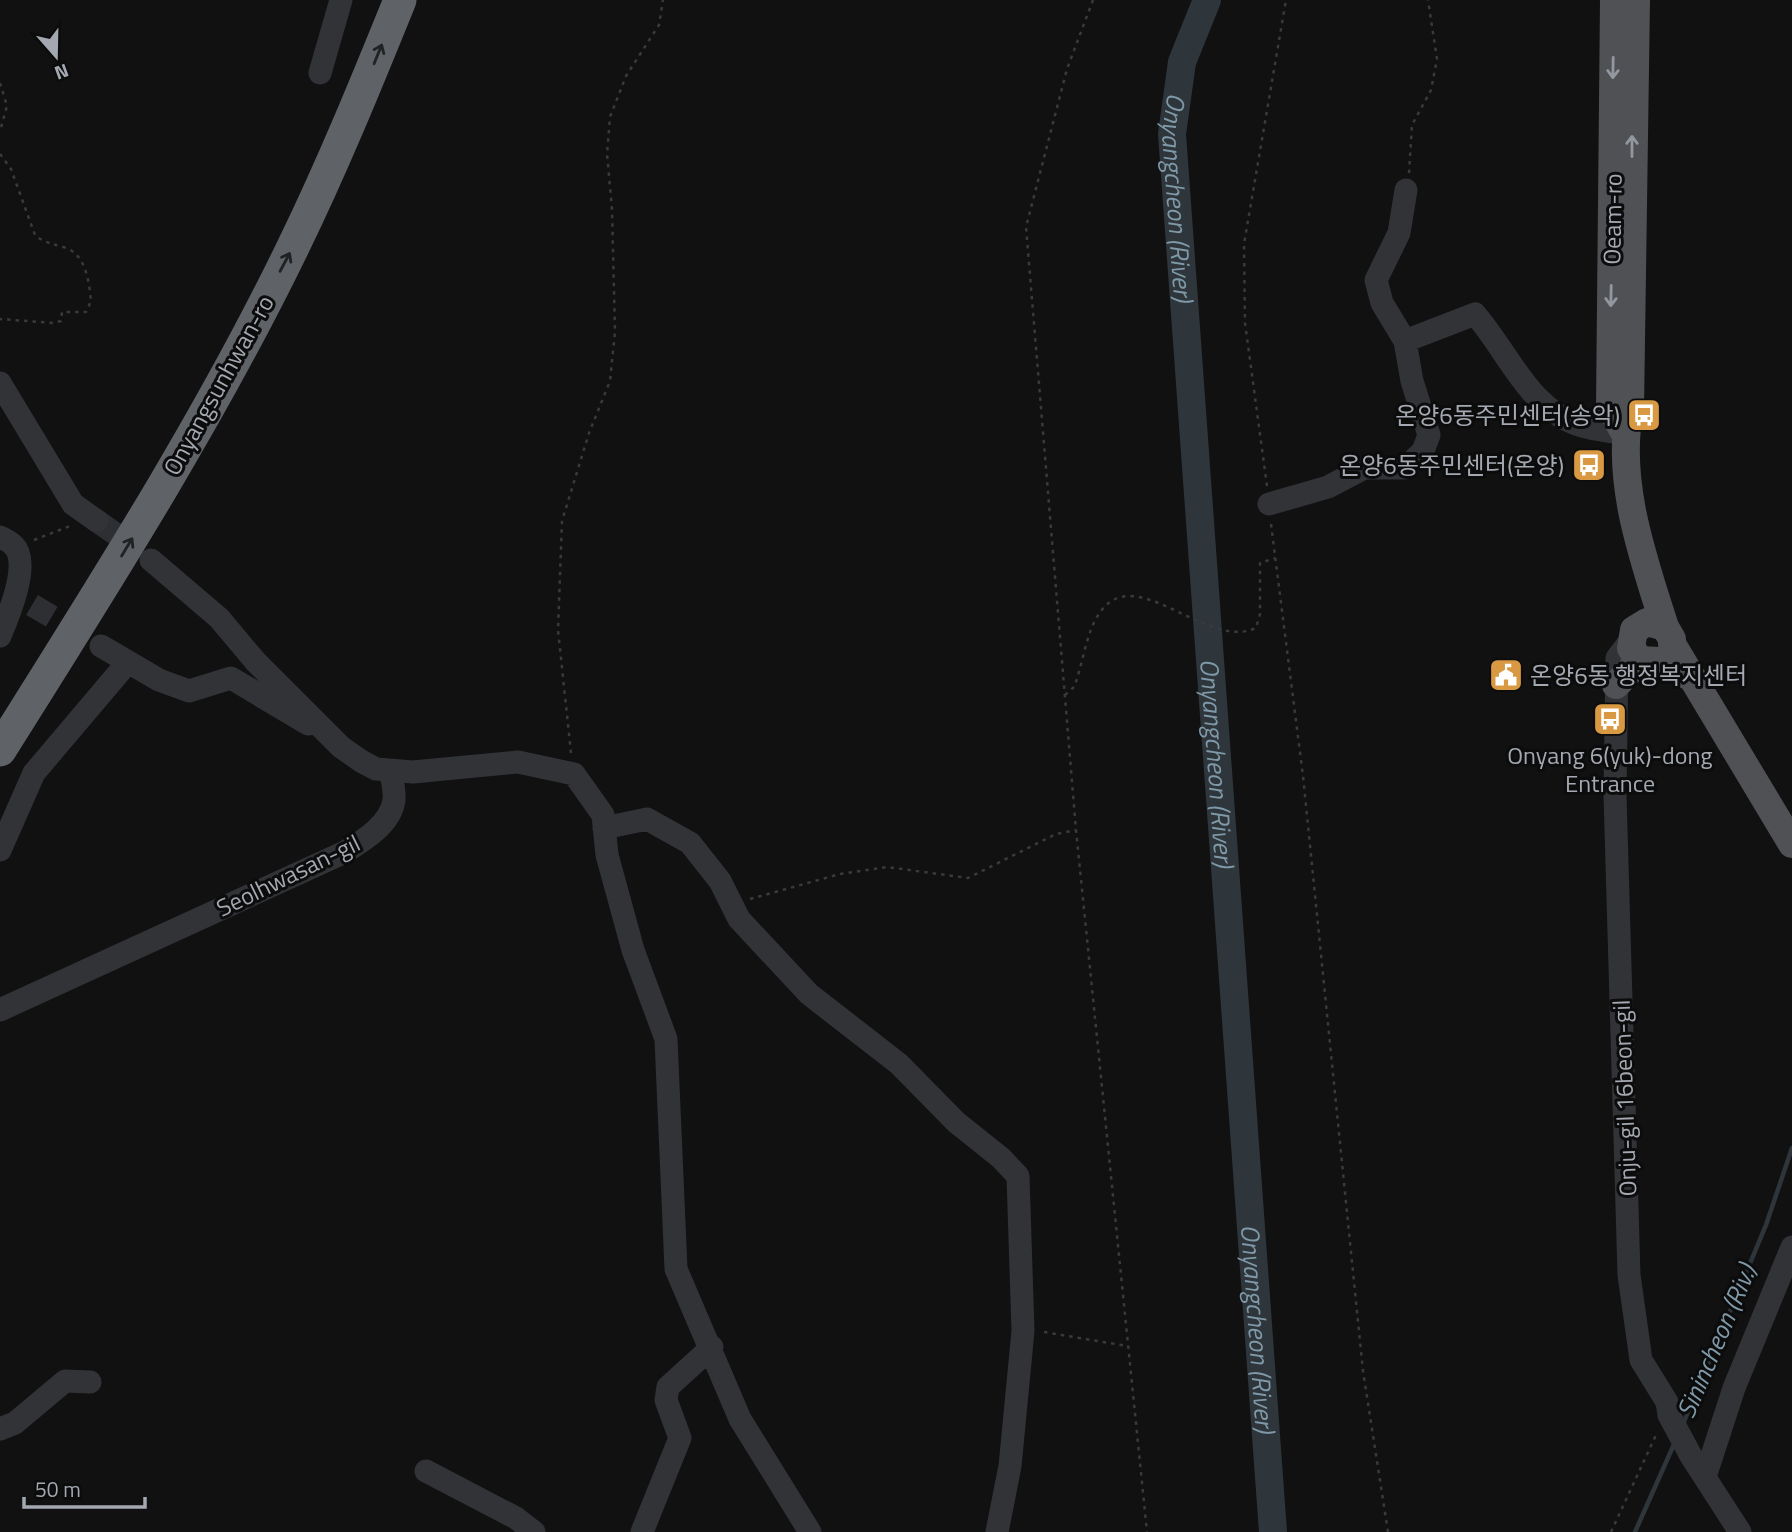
<svg xmlns="http://www.w3.org/2000/svg" width="1792" height="1532" viewBox="0 0 1792 1532" font-family="'Titillium Web','Noto Sans KR',sans-serif">
	<style>
		.lines { fill: none; stroke-linecap: round; stroke-linejoin: round }
		.stream { stroke: #2e363b; stroke-width: 4.5 }
		.river { stroke: #2e363b; stroke-width: 28 }
		.minor-tunnel { stroke: #2e2f32; stroke-width: 23; stroke-dasharray: 23 11; stroke-linecap: butt }
		.path { stroke: #393a3d; stroke-width: 2.5; stroke-dasharray: 3.5 5; stroke-linecap: butt }
		.minor { stroke: #323337; stroke-width: 23 }
		.major { stroke: #4f5155; stroke-width: 28 }
		.highway { stroke: #5f6267; stroke-width: 33 }
		.oneway { stroke: #212224 }
		.oneway2 { stroke: #93979f }
		.labels { text-anchor: middle; dominant-baseline: central; stroke-width: 6; stroke-linejoin: round; paint-order: stroke }
		.street-label { font-size: 24px; fill: #a4a9b1; stroke: #0c0c0d }
		.poi-label { font-size: 24px; fill: #a4a9b1; stroke: #0c0c0d; text-anchor: end }
		.water-label { font-size: 26px; font-style: italic; fill: #7f99a8; stroke: #0c0c0d }
	</style>
	<rect width="100%" height="100%" fill="#111112"/>
	<g class="lines">
		<path class="stream" d="M1683 1424 1766 1225 1792 1148
			M1635 1532 1675 1442"/>
		<path class="river" id="s1" d="M1207 0 1182 62 1172 134 1273 1532"/>
		<path class="minor-tunnel" d="M97 521 140 551
			M32 605 86 637"/>
		<path class="path" d="M1093 0 1067 69 1026 227 1076 830 1147 1532
			M0 83 7 106 0 131
			M0 154 11 169 35 235C44 243 54 244 66 248 86 255 89 282 91 301L86 312H62L61 321 53 323 0 319
			M1409 173 1412 125 1431 90 1437 59 1428 0
			M1267 486 1245 323 1244 244 1286 0
			M1271 524 1303 776 1363 1371 1388 1532
			M34 540 70 526
			M1065 695 1074 687C1083 665 1086 630 1101 611 1137 562 1207 651 1256 628L1260 614V563L1275 558
			M571 753 558 630 562 521 589 433 610 381 615 332 612 209 607 154 610 117 626 76 659 25 663 0
			M750 899 840 874 887 867 968 878 1056 834 1076 830
			M1044 1332 1127 1346
			M1611 1532 1656 1435"/>
		<path class="minor" d="M320 73 341 0
			M1405 341 1475 314C1509 353 1529 410 1582 426 1595 430 1611 431 1625 434
			M0 383 73 504 97 521
			M1269 504 1328 487 1364 468H1405L1423 451 1429 435 1412 381 1405 341 1382 303 1376 280 1399 233 1406 190
			M0 537C4 539 11 542 14 546 31 563 8 617 0 636
			M151 560 219 618 256 662 341 747 361 761 376 769 413 772 518 762 574 774 603 815 607 855 633 950 666 1039 676 1269 740 1419 810 1532
			M1630 641 1617 658 1615 795 1629 1275 1641 1360 1667 1402 1669 1415 1691 1456 1740 1532
			M101 646 159 680 189 691 231 678 308 724
			M604 828 647 819 690 843 720 881 739 919 809 994 899 1064 956 1122 1001 1158 1018 1176 1023 1331 1010 1466 997 1532
			M0 850 34 773 128 662
			M0 1010 345 852C363 841 391 824 394 800 395 791 392 781 391 772
			M0 1429 15 1423 65 1381 90 1382
			M426 1471 516 1518 534 1532
			M1705 1477 1734 1388 1792 1247
			M642 1532 680 1438 666 1400 668 1387 712 1347"/>
		<path class="major" d="M1614 0 1610 407 1625 434
			M1636 0 1630 408C1615 480 1643 558 1665 627
			M1672 639 1665 627 1647 622 1634 630 1631 648 1640 660 1660 661 1692 678
			M1672 644 1792 844
			M1616 685 1640 660"/>
		<path class="highway" d="M0 750C103 586 208 422 293 247 332 167 366 84 400 0"/>
	</g>
	<defs><path id="oneway-shaft" d="M-6 0H5M1.5-3L5.5 0L1.5 3" fill="none" stroke-width="1.6" stroke-linecap="round" stroke-linejoin="round" transform="scale(1.75)"/></defs>
	<g class="oneway">
		<use href="#oneway-shaft" transform="translate(378 54) rotate(-68)"/>
		<use href="#oneway-shaft" transform="translate(285 262) rotate(-62)"/>
		<use href="#oneway-shaft" transform="translate(127 547) rotate(-59)"/>
	</g>
	<g class="oneway2">
		<use href="#oneway-shaft" transform="translate(1613 68) rotate(91)"/>
		<use href="#oneway-shaft" transform="translate(1632 146) rotate(-90)"/>
		<use href="#oneway-shaft" transform="translate(1611 296) rotate(91)"/>
	</g>
	<defs>
		<g id="bus-square" transform="scale(1.75)"><rect x="-9" y="-9" width="18" height="18" rx="4" fill="#d99942" stroke="#0c0c0d"/><path d="M-5-6H5V4H4V6H2V4H-2V6H-4V4H-5ZM-3.5-4V0h7V-4ZM-3.5 1.2v1.5H-2V1.2ZM2 1.2v1.5H3.5V1.2Z" fill="#fff"/></g>
		<g id="civic-square" transform="scale(1.75)"><rect x="-9" y="-9" width="18" height="18" rx="4" fill="#d99942" stroke="#0c0c0d"/><path d="M-.6-6.5H3V-4.5H.6V-3L4-1V1h2V6H-6V1h2V-1L-.6-3ZM-1.2 2.5V6h2.4V2.5Z" fill="#fff"/></g>
	</defs>
	<g fill-rule="evenodd">
		<use href="#bus-square" x="1644" y="415"/>
		<use href="#bus-square" x="1589" y="465"/>
		<use href="#civic-square" x="1506" y="675"/>
		<use href="#bus-square" x="1610" y="719"/>
	</g>
	<g class="labels">
		<g class="street-label">
			<text transform="translate(1612 219) rotate(-89)">Oeam-ro</text>
			<text transform="translate(218 385) rotate(-61)">Onyangsunhwan-ro</text>
			<text transform="translate(288 875) rotate(-26)">Seolhwasan-gil</text>
			<text transform="translate(1624 1098) rotate(-92)">Onju-gil 16beon-gil</text>
		</g>
		<g class="poi-label">
			<text x="1620" y="415">온양6동주민센터(송악)</text>
			<text x="1564" y="465">온양6동주민센터(온양)</text>
			<text x="1530" y="675" text-anchor="start">온양6동 행정복지센터</text>
			<text x="1610" y="755" text-anchor="middle">Onyang 6(yuk)-dong<tspan x="1610" dy="28">Entrance</tspan></text>
		</g>
		<g class="water-label">
			<text stroke="none"><textPath href="#s1" startOffset="203">Onyangcheon (River)</textPath></text>
			<text stroke="none"><textPath href="#s1" startOffset="770">Onyangcheon (River)</textPath></text>
			<text stroke="none"><textPath href="#s1" startOffset="1337">Onyangcheon (River)</textPath></text>
			<text transform="translate(1716 1341) rotate(-67)">Sinincheon (Riv.)</text>
		</g>
	</g>
	<g transform="translate(56 56) rotate(160)" stroke="#0c0c0d" stroke-width="5" paint-order="stroke">
	<path d="M0-5L12 26L0 18L-12 26Z" fill="#a4a9b1"/>
	<text y="-10" font-size="19" font-weight="bold" text-anchor="middle" fill="#a4a9b1">N</text>
	</g>
	<path d="M24 1497v10h121v-10" fill="none" stroke="#a4a9b1" stroke-width="3.5"/>
	<text x="35" y="1497" font-size="21" fill="#a4a9b1" stroke="#0c0c0d" stroke-width="5" paint-order="stroke">50 m</text>
</svg>
